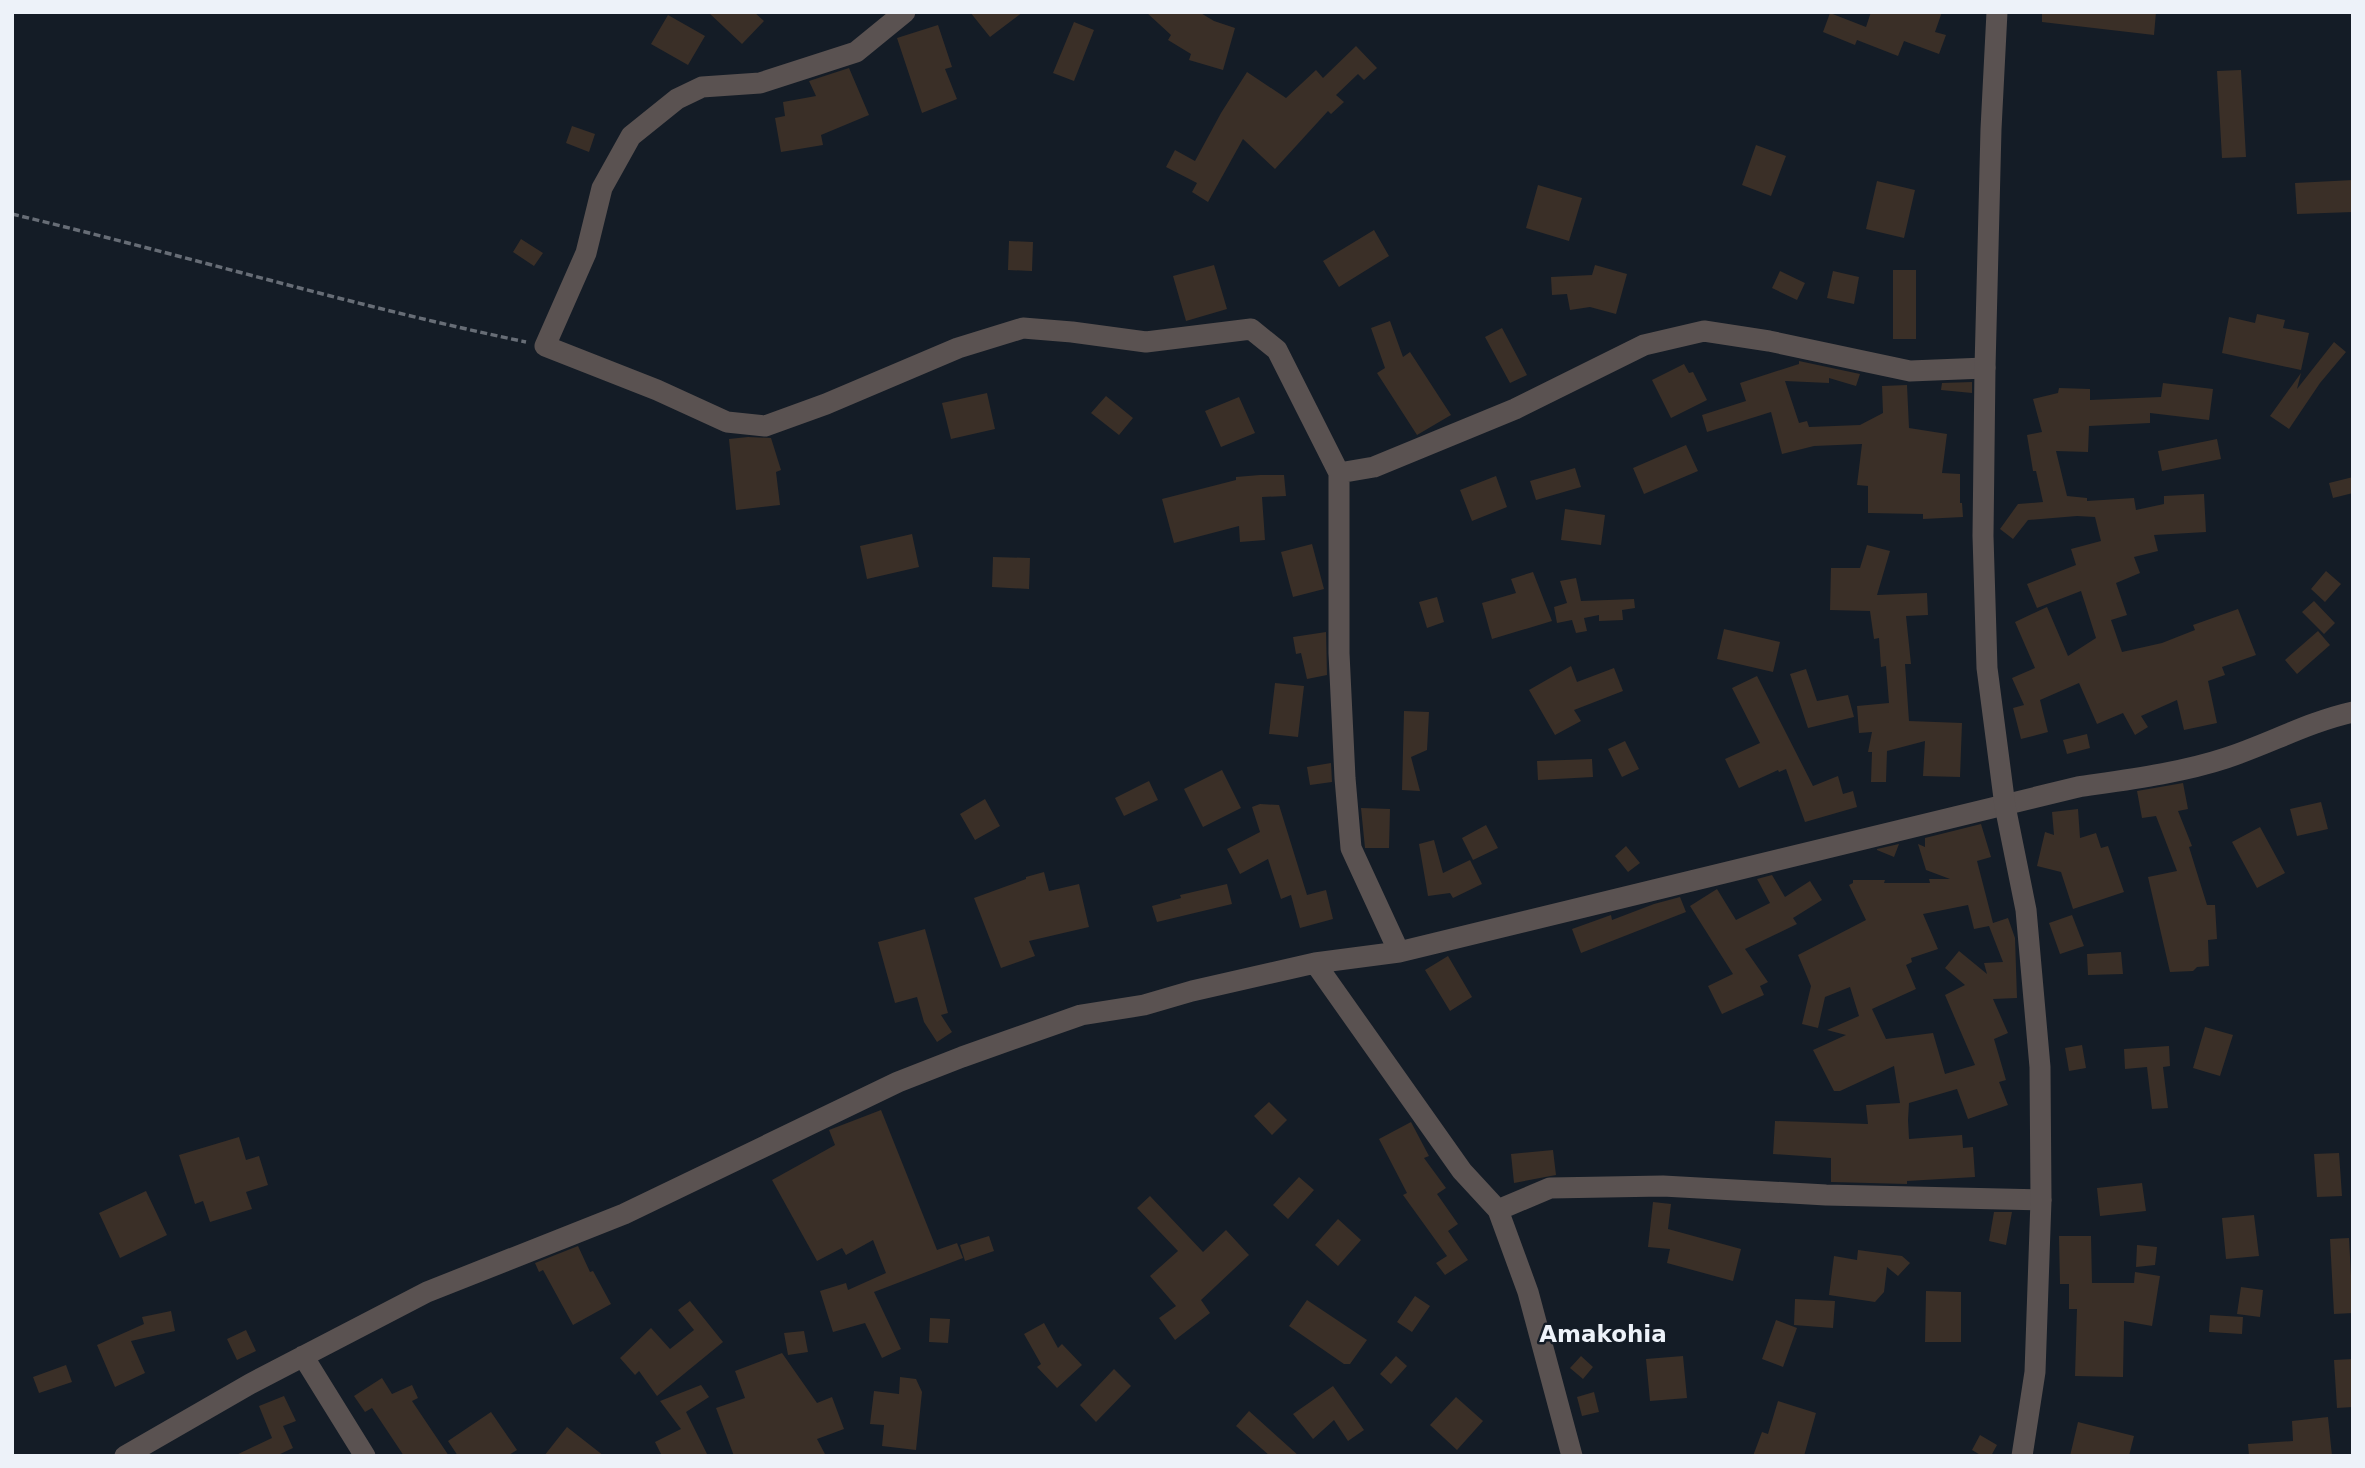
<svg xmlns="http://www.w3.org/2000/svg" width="2365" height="1468" viewBox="0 0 2365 1468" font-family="'DejaVu Sans',sans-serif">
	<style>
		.building { fill: #3a2f27; fill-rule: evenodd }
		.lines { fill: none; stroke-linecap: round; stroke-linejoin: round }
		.path { stroke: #676d76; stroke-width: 3.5; stroke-dasharray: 7 3.5; stroke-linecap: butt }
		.minor { stroke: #5a5251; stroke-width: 21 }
		.tertiary { stroke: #5a5251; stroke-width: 21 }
		.labels { text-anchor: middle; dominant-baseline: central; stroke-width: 5; stroke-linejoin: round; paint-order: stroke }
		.quarter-label { font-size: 23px; font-weight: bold; fill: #edf2f9; stroke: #141c26 }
	</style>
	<rect width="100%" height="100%" fill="#141c26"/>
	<path class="building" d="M708 12H754L764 21 742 44Z
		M970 12H1023L990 37Z
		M1146 12H1199L1214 21 1235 28 1223 70 1189 60 1191 54 1168 40 1171 35Z
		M1871 12H1942L1935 32 1946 35 1939 54 1904 41 1898 56 1857 40 1855 45 1823 32 1830 13 1866 27Z
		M2042 12H2156L2154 35 2042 22Z
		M668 15 705 36 688 65 651 44Z
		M1074 22 1094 30 1074 81 1053 73Z
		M938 25 952 67 945 69 957 99 922 113 897 38Z
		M1356 46 1377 68 1364 80 1358 74 1336 95 1344 102 1331 114 1328 111 1275 169 1243 139 1208 202 1192 192 1197 183 1166 167 1175 150 1195 161 1221 113 1247 72 1286 98 1316 70 1323 78Z
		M849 68 869 115 821 135 823 145 781 152 775 118 785 116 783 102 816 96 809 81Z
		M2241 70 2246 157 2222 158 2217 71Z
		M572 126 595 134 589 152 566 143Z
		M1756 145 1786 156 1771 196 1742 185Z
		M2353 180V212L2297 214 2295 183Z
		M1877 181 1915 190 1904 238 1866 229Z
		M1538 185 1582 198 1569 241 1526 228Z
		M1374 230 1389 256 1339 287 1323 261Z
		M521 239 543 253 534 266 513 252Z
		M1009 241 1033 242 1032 271 1008 270Z
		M1214 265 1227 309 1186 321 1173 276Z
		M1595 265 1627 274 1616 314 1590 307 1570 310 1567 294 1552 295 1551 277 1592 275Z
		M1893 270H1916V339H1893Z
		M1780 271 1805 283 1797 300 1772 288Z
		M1833 271 1859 277 1854 304 1827 298Z
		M2257 314 2285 320 2283 328 2309 333 2301 370 2222 353 2229 317 2255 323Z
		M1390 321 1403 357 1410 352 1451 415 1417 435 1377 373 1385 368 1371 328Z
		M1502 328 1527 375 1510 383 1485 337Z
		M2334 342 2346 352 2320 383 2289 429 2270 416 2301 373 2297 389Z
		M1799 361 1860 374 1856 386 1829 378V383L1785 381 1799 423 1807 421 1809 427 1860 425 1883 413 1882 386 1907 385 1909 428 1947 434 1942 473 1960 474V503H1962L1963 517 1923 519V514L1868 513V486L1857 485 1862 444 1814 446 1782 454 1771 412 1707 432 1702 415 1746 401 1740 383 1799 364Z
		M1684 364 1689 373 1693 372 1707 400 1671 418 1652 380Z
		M1972 382V393L1941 390 1942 383Z
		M2163 383 2213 389 2209 420 2150 413V423L2089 426 2088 452 2056 451 2067 496 2087 498V501L2134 498 2136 510 2164 504V496L2204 494 2206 532 2154 535 2158 551 2134 557 2140 573 2116 583 2127 615 2111 620 2122 652 2162 643 2195 630 2193 625 2238 609 2256 655 2222 667 2225 675 2208 681 2217 723 2184 730 2177 700 2141 716 2148 727 2135 735 2123 713 2097 724 2079 683 2040 700 2048 732 2021 739 2013 708 2024 705 2012 678 2035 668 2015 622 2047 607 2068 656 2096 638 2081 591 2037 608 2027 584 2076 565 2071 549 2101 541 2095 517 2077 516 2028 520 2013 539 2000 529 2018 504 2043 502 2036 471H2033L2027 435 2042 432 2033 399 2058 393 2059 388 2090 389V400L2161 397Z
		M987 393 995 429 951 439 942 403Z
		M1106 396 1133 418 1119 435 1091 413Z
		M1239 397 1255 433 1221 447 1205 411Z
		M748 437 771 438 781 470 776 472 780 505 736 510 729 439Z
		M2217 439 2221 459 2162 471 2158 451Z
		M1686 445 1698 471 1644 494 1633 468Z
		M1575 468 1581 487 1536 500 1530 481Z
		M1260 475H1284L1286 496 1262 497 1265 540 1240 542 1239 526 1174 543 1162 499 1236 480V477Z
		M1496 476 1507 507 1472 521 1460 490Z
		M2353 477V493L2333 498 2329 483Z
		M1565 509 1605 515 1601 545 1561 540Z
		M912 534 919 567 867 579 860 546Z
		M1312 544 1324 589 1293 597 1281 552Z
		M1867 545 1890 551 1877 595 1927 593 1928 615 1906 616 1911 664H1905L1909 721 1962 723 1960 777 1923 776 1925 741 1887 751 1886 782H1871L1872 752H1868L1872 732 1859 733 1857 706 1889 703 1886 666 1881 667 1879 638 1874 639 1870 611 1830 610 1831 568H1860Z
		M993 557 1030 558 1029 589 992 587Z
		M2326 571 2341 584 2325 602 2311 589Z
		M1533 572 1552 621 1492 639 1482 603 1516 593 1511 579Z
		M1576 578 1581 601 1634 599 1635 608 1622 610 1623 620 1599 621V615L1584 618 1587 631 1576 633 1572 620 1557 623 1554 607 1567 603 1560 581Z
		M1437 597 1444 622 1427 628 1419 602Z
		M2314 601 2335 623 2324 634 2302 612Z
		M1724 629 1780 642 1773 672 1717 659Z
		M2318 631 2330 645 2297 674 2285 660Z
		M1326 632 1327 675 1307 679 1301 653 1296 654 1293 637Z
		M1571 666 1577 682 1614 668 1623 691 1574 710 1581 721 1555 735 1529 690Z
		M1806 669 1817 701 1848 695 1854 717 1808 728 1790 674Z
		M1757 676 1813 786 1838 776 1843 794 1853 791 1857 807 1805 822 1786 769 1779 772 1778 770 1739 788 1725 759 1760 743 1732 688Z
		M1275 683 1304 686 1298 737 1269 734Z
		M1404 711 1429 712 1427 750 1411 757 1420 791 1402 790Z
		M2087 734 2090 748 2067 754 2063 740Z
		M1625 741 1639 769 1622 777 1608 749Z
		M1592 759 1593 777 1538 780 1537 761Z
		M1331 763 1332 782 1310 785 1307 767Z
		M1222 770 1241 808 1203 827 1184 789Z
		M1149 781 1158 800 1124 816 1115 798Z
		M2183 783 2188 809 2178 811 2192 846 2189 847 2207 905H2215L2217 939 2208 940 2209 966 2197 967 2193 971 2170 972 2148 877 2177 871 2156 816 2142 818 2137 791Z
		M985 799 1000 826 975 840 960 814Z
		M2321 802 2328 829 2297 836 2290 809Z
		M1260 804 1279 805 1307 895 1326 890 1333 919 1300 928 1291 895 1281 899 1268 859 1240 874 1227 849 1260 832 1252 807Z
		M1361 808 1390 809 1389 848H1365Z
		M2078 809 2080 838 2096 833 2101 848 2108 846 2124 892 2073 909 2061 872 2037 866 2045 832 2054 835 2052 812Z
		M1981 824 1991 857 1977 861 1993 923 2008 918 2015 938 2017 998 1993 999 2008 1033 1994 1039 2006 1080 1999 1082 2008 1105 1968 1119 1957 1089 1909 1103 1908 1120 1909 1139 1962 1135 1963 1148 1973 1147 1975 1177 1907 1181V1184L1831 1182V1158L1773 1154 1775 1121 1868 1124 1866 1105 1900 1103 1894 1066 1840 1091H1834L1813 1050 1846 1035 1827 1030 1859 1016 1850 987 1825 997 1818 1028 1802 1024 1811 986 1798 955 1866 920 1849 885 1853 883V880H1885L1884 883H1930L1929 879H1950L1926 870 1918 844 1925 847V838ZM1968 905 1974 929 1989 926 2003 962 1984 963 1987 974 1959 951 1945 968 1965 985 1945 995 1975 1065 1945 1074 1933 1033 1886 1039 1872 1009 1916 989 1906 965 1912 962 1911 958 1938 949 1923 914Z
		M1486 825 1498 848 1473 860 1462 838Z
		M2260 827 2285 873 2257 888 2232 842Z
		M1434 840 1443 873 1470 860 1482 884 1453 898 1450 893 1428 896 1419 844Z
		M1899 844 1894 857 1877 850V849Z
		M1626 846 1640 863 1628 872 1615 856Z
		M1044 872 1049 891 1079 884 1089 927 1029 941 1035 956 1001 968 974 898 1026 879V877Z
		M1772 875 1785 897 1810 881 1822 900 1793 918 1797 924 1745 949 1768 982 1760 986 1764 995 1722 1014 1708 986 1733 974 1690 906 1717 889 1736 920 1770 903 1757 879Z
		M1227 884 1232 904 1157 922 1152 906 1181 898 1180 895Z
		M1680 897 1686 912 1581 953 1572 929 1611 915 1612 920 1654 904Z
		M2072 915 2084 946 2060 954 2049 923Z
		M925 929 948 1013 941 1015 952 1032 937 1042 924 1022 917 997 895 1003 878 942Z
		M2121 952 2123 974 2088 975 2087 954Z
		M1448 956 1472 997 1450 1011 1425 970Z
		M2205 1027 2233 1035 2220 1076 2193 1068Z
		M2082 1045 2086 1068 2069 1071 2065 1048Z
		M2169 1046 2170 1066 2163 1067 2168 1108 2152 1109 2147 1067 2125 1069 2124 1049Z
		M1269 1102 1287 1120 1272 1135 1254 1116Z
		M881 1110 937 1250 957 1243 963 1258 874 1292 901 1349 882 1358 865 1323 833 1332 820 1291 846 1283 848 1290 886 1273 873 1240 846 1255 842 1248 817 1261 772 1180 835 1145 829 1130Z
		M1411 1122 1429 1156 1424 1158 1446 1188 1437 1194 1458 1224 1448 1231 1468 1260 1445 1275 1436 1263 1447 1256 1403 1195 1407 1193 1379 1139Z
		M239 1137 246 1160 259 1156 268 1185 246 1192 252 1209 210 1222 203 1201 195 1204 179 1155Z
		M1553 1150 1556 1175 1514 1183 1511 1154Z
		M2339 1153 2342 1196 2317 1197 2314 1154Z
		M1299 1177 1314 1190 1288 1219 1273 1205Z
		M2142 1183 2146 1211 2100 1216 2097 1188Z
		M146 1191 167 1235 120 1258 99 1213Z
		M1150 1196 1203 1252 1226 1230 1249 1255 1201 1300 1210 1313 1175 1340 1159 1318 1176 1306 1150 1276 1178 1251 1137 1208Z
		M1653 1202 1671 1204 1668 1229 1741 1249 1733 1281 1667 1263 1670 1249 1648 1247Z
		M1994 1212H2012L2006 1245 1989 1241Z
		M2254 1215 2259 1256 2226 1259 2222 1218Z
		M1338 1219 1361 1240 1338 1266 1315 1245Z
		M989 1236 994 1251 965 1261 960 1245Z
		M2059 1236H2091L2092 1283H2134L2135 1272 2160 1276 2152 1326 2124 1321 2123 1377 2075 1376 2077 1309H2069V1284H2060Z
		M2349 1238 2353 1313 2334 1314 2330 1239Z
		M2137 1245 2157 1247 2155 1265 2136 1267Z
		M578 1246 590 1272 593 1271 611 1304 573 1325 543 1270 539 1272 535 1263Z
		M1858 1250 1902 1256 1910 1263 1898 1276 1887 1267 1884 1292 1875 1302 1829 1295 1834 1256 1857 1260Z
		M2241 1287 2263 1290 2260 1317 2237 1314Z
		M1926 1291 1961 1292V1342H1925Z
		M1415 1296 1430 1306 1412 1332 1397 1322Z
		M1795 1299 1835 1301 1833 1328 1794 1325Z
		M1307 1300 1367 1340 1350 1364H1344L1289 1326Z
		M690 1301 723 1342 657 1396 639 1371 635 1375 620 1358 651 1328 670 1349 694 1330 678 1310Z
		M171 1311 175 1331 131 1341 145 1373 115 1387 97 1345 144 1324 142 1317Z
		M2210 1315 2243 1317 2242 1334 2209 1332Z
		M930 1318 950 1319 948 1343 929 1342Z
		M1776 1320 1797 1328 1783 1367 1762 1359Z
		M1044 1323 1058 1348 1062 1344 1082 1365 1057 1388 1037 1367 1041 1364 1024 1334Z
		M246 1330 256 1351 237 1360 227 1339Z
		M804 1331 808 1352 788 1355 784 1333Z
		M782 1353 817 1403 832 1397 844 1429 817 1439 826 1456H734L716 1408 745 1398 735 1371Z
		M1396 1356 1407 1366 1391 1384 1380 1374Z
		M1581 1356 1593 1367 1583 1379 1570 1368Z
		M1683 1356 1687 1398 1650 1401 1646 1359Z
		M2353 1359V1407L2337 1408 2334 1360Z
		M66 1365 72 1382 39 1393 33 1377Z
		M1114 1369 1131 1386 1096 1422 1080 1405Z
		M900 1377 916 1379 922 1392 916 1450 882 1446 884 1425 870 1424 874 1391 899 1394Z
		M382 1378 392 1394 412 1385 418 1398 412 1401 449 1456H404L372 1408 365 1412 354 1396Z
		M701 1385 709 1397 686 1412 708 1456H662L655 1442 681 1429 660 1401Z
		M1333 1386 1364 1430 1348 1441 1334 1420 1313 1439 1293 1414Z
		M1594 1392 1599 1412 1582 1416 1577 1397Z
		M284 1396 296 1421 283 1426 293 1448 276 1456H234L272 1438 259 1406Z
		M1456 1397 1483 1421 1457 1450 1430 1425Z
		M1778 1401 1816 1413 1804 1456H1753L1762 1432 1768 1434Z
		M1249 1411 1299 1456H1270L1236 1426Z
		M491 1412 517 1450 507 1456H458L448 1441Z
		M2328 1417 2332 1456H2249L2248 1444 2293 1441 2292 1421Z
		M2078 1422 2134 1436 2129 1456H2070Z
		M567 1427 604 1456H544Z
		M1980 1435 1997 1445 1991 1456H1982L1972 1450Z"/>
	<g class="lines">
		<path class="path" d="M12 214C184 255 353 306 526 342"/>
		<path class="minor" d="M905 12 856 52 760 83 702 87 677 99 631 136 602 188 586 253 545 346 657 390 727 422 765 426 826 404 958 348 1023 328 1072 332 1146 342 1251 329 1277 350 1339 473V653L1345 778 1351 848 1399 952
			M1339 473 1374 467 1515 409 1644 345 1704 331 1769 341 1910 371 1985 368
			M1315 963 1462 1171 1498 1210 1528 1292 1572 1456
			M1498 1210 1550 1188 1663 1186 1826 1195 2041 1200
			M303 1356 365 1456
			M125 1456 250 1384 427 1292 624 1214 898 1082 962 1057 1081 1015 1144 1005 1192 991 1315 963 1399 952 2078 787C2125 780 2181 773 2226 758 2269 744 2308 722 2353 712"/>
		<path class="tertiary" d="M1997 12 1991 129 1985 368 1983 536 1987 668 2005 806 2026 910 2040 1067 2041 1200 2035 1372 2022 1456"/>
	</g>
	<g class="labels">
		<g class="quarter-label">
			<text x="1603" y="1334">Amakohia</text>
		</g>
	</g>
	<rect width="2365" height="1468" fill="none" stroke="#edf2f9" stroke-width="28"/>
</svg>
